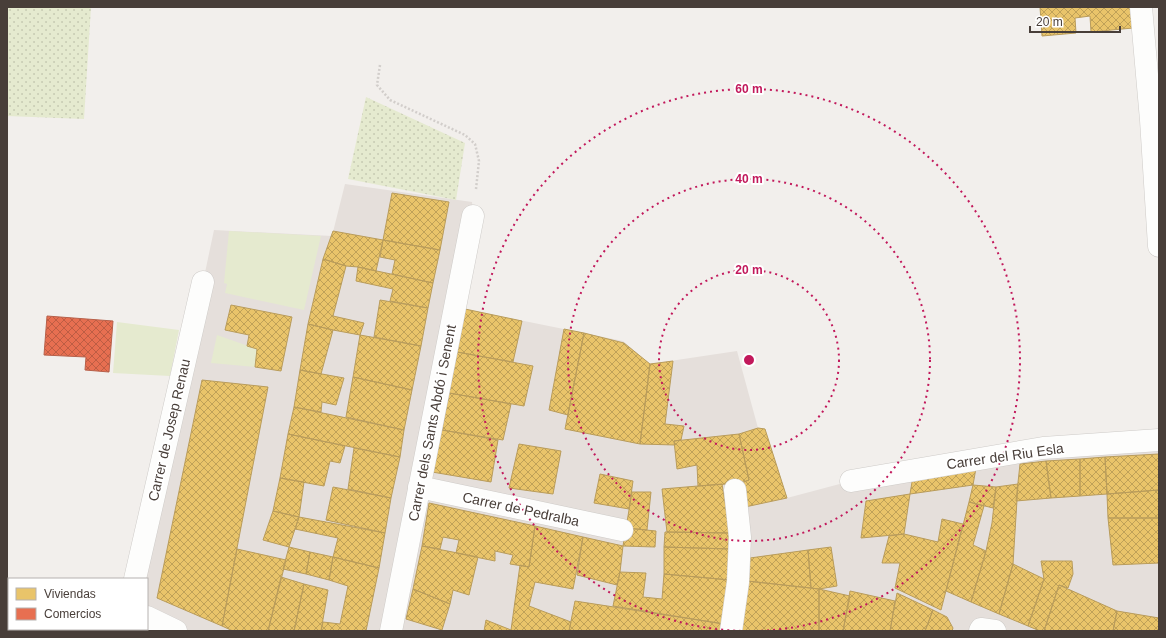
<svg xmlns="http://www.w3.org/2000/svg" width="1166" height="638" viewBox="0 0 1166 638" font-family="Arial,sans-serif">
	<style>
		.residential { fill: #e5dfdb }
		.grass { fill: url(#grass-dots) }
		.garden { fill: #e5eacf }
		.homes { fill: url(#homes-cross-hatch); stroke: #b99c5b }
		.shops { fill: url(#shops-cross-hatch); stroke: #b7604a }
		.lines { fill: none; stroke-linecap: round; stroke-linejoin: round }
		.street-casing { stroke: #cecbc8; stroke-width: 23 }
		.path { stroke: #d2cecb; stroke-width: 2.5; stroke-dasharray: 2 2; stroke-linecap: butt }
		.street { stroke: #fdfdfc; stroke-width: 22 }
		.ring { fill: none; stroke: #c2185b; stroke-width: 2; stroke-dasharray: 2 4 }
		.labels { text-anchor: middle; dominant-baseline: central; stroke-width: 4; stroke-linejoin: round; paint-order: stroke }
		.street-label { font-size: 14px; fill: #483e39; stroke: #fff }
		.centre { fill: #c2185b; stroke: #fff; stroke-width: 2 }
		.ring-label { font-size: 12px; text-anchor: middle; font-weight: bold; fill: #c2185b; stroke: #fff; stroke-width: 4; stroke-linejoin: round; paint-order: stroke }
	</style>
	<defs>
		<pattern id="grass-dots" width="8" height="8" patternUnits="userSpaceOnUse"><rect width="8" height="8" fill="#e5eacf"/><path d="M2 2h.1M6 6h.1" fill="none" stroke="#c6cab2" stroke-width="1.8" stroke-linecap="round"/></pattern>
		<pattern id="homes-cross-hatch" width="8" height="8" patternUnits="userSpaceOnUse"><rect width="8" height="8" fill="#e9c46a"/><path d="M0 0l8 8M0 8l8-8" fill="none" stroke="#bfa158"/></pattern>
		<pattern id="shops-cross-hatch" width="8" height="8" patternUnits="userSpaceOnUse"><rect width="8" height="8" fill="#e76f51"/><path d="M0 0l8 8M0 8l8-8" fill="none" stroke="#bd5d44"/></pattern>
	</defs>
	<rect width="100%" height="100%" fill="#f2efec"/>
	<path class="residential" d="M345 184 472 202 473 216 455 307 623 341 650 364 737 351 758 428 765 429 787 498 851 481 1159 440V631H131L132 629H147V579H135L203 282 214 230 332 236Z"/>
	<path class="grass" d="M7 7H91L84 119 7 116Z
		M366 97 465 143 456 200 348 179Z"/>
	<path class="garden" d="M229 231 321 236 304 310 225 293 227 284 224 283Z
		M117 322 179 330 170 376 113 373Z
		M217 335 257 349 255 367 211 363Z"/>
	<path class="homes" d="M1040 7H1131L1133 28 1091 32 1090 16 1075 18 1076 33 1042 36Z
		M392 193 449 202 440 250 383 240Z
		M333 231 383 240 376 271 358 267 346 266 323 259Z
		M383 240 440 250 433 283 392 274 395 260 380 257Z
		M323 259 346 266 333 316 364 323 360 335 333 330 308 324Z
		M358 267 433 283 428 308 390 301 393 289 356 281Z
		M380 300 428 308 421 346 374 337Z
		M231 305 292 317 281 371 255 367 257 349 247 346 249 335 225 330Z
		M465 309 522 321 513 362 457 352Z
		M308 324 333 330 321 374 300 370Z
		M564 329 584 333 568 415 549 410Z
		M584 333 624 343 650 364 640 444 565 429Z
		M360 335 421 346 412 390 353 377Z
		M457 352 533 366 524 406 449 393Z
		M673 361 665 424 684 426 681 440 674 441 675 445 640 444 650 364Z
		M300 370 344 378 336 405 322 402 321 412 294 407Z
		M353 377 412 390 404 430 346 417Z
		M202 380 268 387 222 626 157 598Z
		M449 393 511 404 503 440 442 430Z
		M294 407 404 430 400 457 288 434Z
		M758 428 765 429 787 498 745 507 741 483 749 480 739 434Z
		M442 430 498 440 491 482 432 472Z
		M288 434 345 446 340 463 330 461 324 486 280 478Z
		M739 434 749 480 741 483 698 486 697 465 677 469 674 441Z
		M519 444 561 451 553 494 509 488Z
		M354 448 400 457 391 498 348 489Z
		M1159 454V490L1107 494 1105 457Z
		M1105 457 1107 494 1080 496V459Z
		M1080 459V496L1051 498 1046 461Z
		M1046 461 1051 498 1016 501 1020 464Z
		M976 468 973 485 910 494 913 476Z
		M600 474 633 481 629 509 594 503Z
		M280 478 304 482 299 517 273 511Z
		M722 484 730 533 667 532 662 489Z
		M1018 484 1013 564 999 614 971 602 986 551 992 523 996 487Z
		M973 485 996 487 993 508 969 502Z
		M333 487 391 498 385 533 326 520Z
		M1159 490V518H1108L1107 494Z
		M632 492H651L647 530 626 528Z
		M910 494 904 534 861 538 866 501Z
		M969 502 984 506 973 545 986 551 971 602 946 591Z
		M429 503 535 526 529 567 510 564 513 555 495 551V561L456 553 459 540 443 537 440 549 422 546Z
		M273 511 299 517 289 547 263 540Z
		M299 517 385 533 379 568 333 557 338 538 295 529Z
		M1108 518H1159V563L1113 565Z
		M942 519 963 524 941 610 895 588 900 563H882L889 536 904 534 938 542Z
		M535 526 583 537 573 589 535 582 529 606 571 622 569 631H514L511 630 520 565 529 567Z
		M626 528 656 531 655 547 623 546Z
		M665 532 730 533 731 549 664 547Z
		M583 537 623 546 620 572 617 585 577 575Z
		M422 546 478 557 469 595 453 590 450 604 413 589Z
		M289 547 310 552 306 574 283 569Z
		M664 547 731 549 730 580 664 574Z
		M831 547 837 586 819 589 811 588 808 550Z
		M237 549 286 560 268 631H233L222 626Z
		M808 550 811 588 747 581 750 558Z
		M310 552 333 557 329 580 306 574Z
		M333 557 379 568 366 631H321L323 622 340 624 348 586 329 580Z
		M1041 561H1072L1073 574 1068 588 1059 585 1044 631H1040L1028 626 1044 579Z
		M1013 564 1044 579 1028 626 999 614Z
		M620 572 646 573 643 597 662 599 664 574 730 580 724 624 613 606Z
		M281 577 304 584 294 631H268Z
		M747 581 819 589V631H739Z
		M304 584 328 590 321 631H294Z
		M1059 585 1117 611 1113 631H1044Z
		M413 589 450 604 442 630 406 619Z
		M819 589 850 596 843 631H819Z
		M850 591 895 601 890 631H843Z
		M897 593 933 610 925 631H890Z
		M575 601 724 624 723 631H569Z
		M933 610 947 617 953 628 952 631H925Z
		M1117 611 1159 618V631H1113Z
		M486 620 511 630 514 631H484Z"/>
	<path class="shops" d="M47 316 113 321 109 372 85 370 86 357 44 355Z"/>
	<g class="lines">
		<g class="street-casing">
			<path id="street" d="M1141 7 1151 120 1159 246
				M851 481 1043 448 1159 440
				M419 487 622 530
				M135 579 203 282
				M147 617 176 631
				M391 631 473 216
				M731 631 738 582 740 537 735 490
				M980 631 981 629 995 631"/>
		</g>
		<path class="path" d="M380 65 377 85 390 100 465 135 475 144 479 161 476 189
			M7 627H9
			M38 629 69 631
			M109 631 112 629"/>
		<use href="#street" class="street"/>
	</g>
	<g class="ring">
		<circle cx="749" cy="360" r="90"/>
		<circle cx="749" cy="360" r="181"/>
		<path d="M747 631A271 271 0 1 1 751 631"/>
	</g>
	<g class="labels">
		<g class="street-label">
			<text transform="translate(432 423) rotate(-79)">Carrer dels Sants Abdó i Senent</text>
			<text transform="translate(169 430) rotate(-77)">Carrer de Josep Renau</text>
			<text transform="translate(1005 456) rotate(-8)">Carrer del Riu Esla</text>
			<text transform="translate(521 509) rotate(12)">Carrer de Pedralba</text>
		</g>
	</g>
	<circle cx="749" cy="360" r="6" class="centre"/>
	<g class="ring-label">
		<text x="749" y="93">60 m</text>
		<text x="749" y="183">40 m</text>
		<text x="749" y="274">20 m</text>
	</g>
	<rect width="1166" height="638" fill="none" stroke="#483e39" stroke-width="16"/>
	<rect x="8" y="578" width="140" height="52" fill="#ffffff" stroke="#b6b2b0"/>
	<rect x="16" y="588" width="20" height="12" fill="#e9c46a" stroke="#b6b2b0"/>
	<text x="44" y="598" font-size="12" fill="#483e39">Viviendas</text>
	<rect x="16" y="608" width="20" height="12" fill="#e76f51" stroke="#b6b2b0"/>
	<text x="44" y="618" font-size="12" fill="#483e39">Comercios</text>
	<path d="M1030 26v6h90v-6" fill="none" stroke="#483e39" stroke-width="2"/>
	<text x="1036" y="26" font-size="12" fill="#483e39" stroke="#ffffff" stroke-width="3" paint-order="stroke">20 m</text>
</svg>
